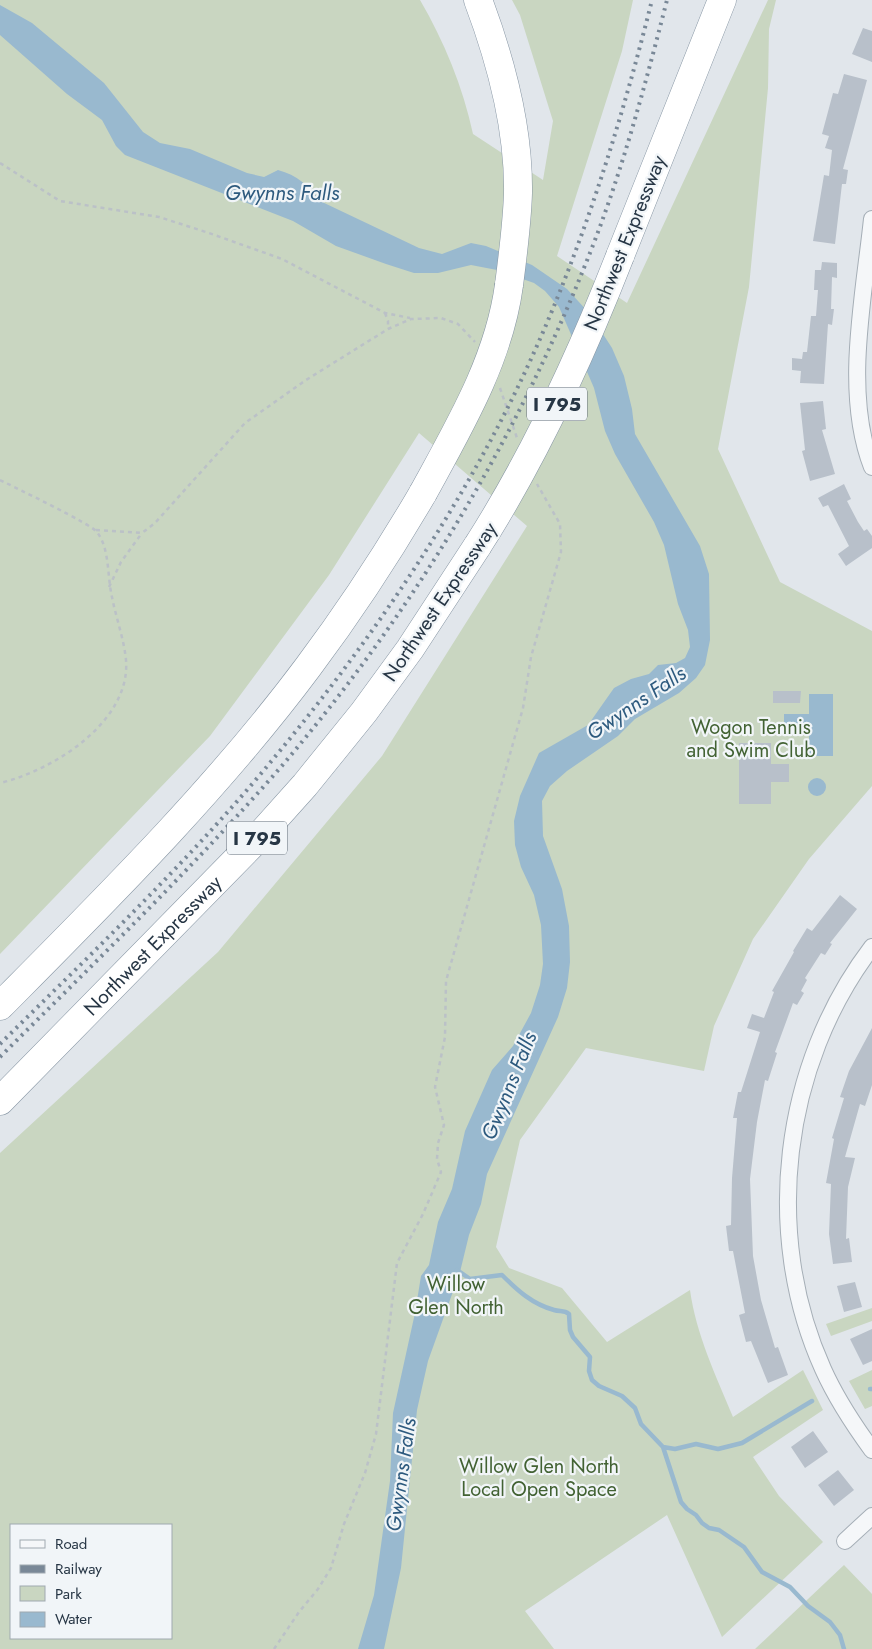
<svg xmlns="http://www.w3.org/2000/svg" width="872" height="1649" viewBox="0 0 872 1649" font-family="Jost,sans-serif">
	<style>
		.green { fill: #c9d6c1; fill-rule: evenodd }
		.water { fill: #99b9cf }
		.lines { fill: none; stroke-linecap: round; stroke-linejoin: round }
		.stream { stroke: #99b9cf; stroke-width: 4.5 }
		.building { fill: #b8c0ca }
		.street-casing { stroke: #a5aeb6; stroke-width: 18 }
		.highway-casing { stroke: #8796a4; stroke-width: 29 }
		.path { stroke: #bbc1c7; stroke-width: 2.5; stroke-dasharray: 4 4; stroke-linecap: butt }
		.street { stroke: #f5f7f9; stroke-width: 16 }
		.highway { stroke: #fff; stroke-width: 28 }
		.rail { stroke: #798897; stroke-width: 4; stroke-dasharray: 2.5 5; stroke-linecap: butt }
		.highway-bridge-casing { stroke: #8796a4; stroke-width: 29; stroke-linecap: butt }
		.highway-bridge { stroke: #fff; stroke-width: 28 }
		.labels { text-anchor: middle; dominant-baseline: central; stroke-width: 4.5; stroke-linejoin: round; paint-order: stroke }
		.shield { fill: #f1f5f8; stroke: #646f7b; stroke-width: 1 }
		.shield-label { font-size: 19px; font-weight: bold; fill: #273645 }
		.street-label { font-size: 20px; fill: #273645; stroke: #f1f5f8 }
		.park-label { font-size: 20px; fill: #426233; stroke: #f1f5f8 }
		.water-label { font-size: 21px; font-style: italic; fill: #2d5a7e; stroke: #f1f5f8 }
	</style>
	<rect width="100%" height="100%" fill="#e1e6eb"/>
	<path class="green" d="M0 0H420C444 41 463 87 473 134L543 180 553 121 520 15 512 0H633L622 51 557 256 627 303 768 0H776L769 29 768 88 749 287 718 449 780 582 872 631V786L809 859 753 939 714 1026 704 1071 586 1048 520 1140 496 1247 509 1268 562 1288 607 1342 690 1290C696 1334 716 1376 733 1417L803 1370 823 1410 753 1457 779 1496 823 1542 722 1637 667 1515 525 1611 554 1649H0V1153L218 952 382 756 527 526 419 433 329 575 210 736 0 954ZM11 1525H171V1638H11Z
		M872 1308V1321L831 1336 826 1324Z
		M872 1370V1406L865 1409 849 1381Z
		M844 1565 872 1594V1649H755Z"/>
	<path class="water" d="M0 5 32 23 104 83 143 132 160 143 190 149 247 173 264 177 278 170C297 175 309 186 320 201L419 248 442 254 471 243 486 246 532 265 567 289 590 314 612 348 624 376 632 409 635 434 700 546 709 574 710 640 705 665 696 678 679 693 635 719 618 736 567 771 550 786 542 801 543 836 562 889 569 926 570 962 567 988 558 1017 487 1174 481 1204 469 1235 460 1272 428 1361 417 1410 401 1568 384 1649H358L374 1595 390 1481 393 1413 415 1313 421 1276 429 1265 438 1222 452 1189 465 1131 492 1070 513 1046 531 1013 540 985 543 964 541 925 534 895 521 867 515 845 514 821 520 796 539 753 588 725 614 688 631 679 649 674 658 665 676 663 685 658 690 647 688 630 678 604 664 545 654 522 615 454 605 431 594 388 573 339 559 307 545 291 534 283 497 270 471 265 438 273H414L386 264 336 246 293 221 125 155 116 146 102 120 67 94 0 35Z
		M809 694H833V756H809V735H784V714H809Z
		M808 787a9 9 0 1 1 18 0a9 9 0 1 1-18 0Z"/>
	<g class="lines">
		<path class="stream" d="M457 1270 470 1279 502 1275C517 1290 532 1304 554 1310 560 1312 564 1310 569 1314L570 1330 573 1337 590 1357 589 1371 592 1380 599 1386 622 1396 635 1408 641 1424 663 1447 681 1502 687 1509 696 1515 702 1523 709 1528 719 1530 744 1547 762 1572 790 1587 808 1606 830 1622 840 1635 844 1649
			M870 1389H872
			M663 1447 675 1449 696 1444 718 1449 742 1443 812 1401"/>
	</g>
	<path class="building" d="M863 28 872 31V62L852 54Z
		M844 74 867 80 843 169 848 170 846 184H842L835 244 813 241 824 175 829 176 832 150 825 148 829 136 822 134 833 93 838 94Z
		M822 262 837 263V278L832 277 831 309H834L832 325 828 324 824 384 800 383 801 371 792 370V358L802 359 803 352H807L811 316H816L818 290H814L815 270H821Z
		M823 401 826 429 822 430 835 474 810 481 802 451 805 450 800 403Z
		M844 484 851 499 847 501 858 522 864 531 867 529 872 536V548L846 566 838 554 849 546 828 505 823 507 818 498Z
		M773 691H801L800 703H773Z
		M739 743H771V764H789V782H771V804H739Z
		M840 895 857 909 830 943 832 944 825 955 821 953 805 978 807 980 801 991 804 993 797 1005 793 1003 775 1052 777 1053 768 1081 765 1080 757 1122 750 1179 753 1256 761 1300 775 1348 778 1347 788 1375 768 1383 751 1341 746 1342 739 1315 745 1313 733 1251H729L726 1226 731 1225 732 1178 737 1118H733L738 1092H741L760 1032 747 1028 752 1014 764 1018 774 992 772 991 794 952 793 951 807 928 812 931Z
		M872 1028V1085L865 1106 860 1104 845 1157 855 1158 848 1187 846 1239 849 1238 852 1262 833 1264 829 1234 831 1184 826 1183 834 1139 832 1138 844 1098 840 1097 849 1071Z
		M855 1282 862 1307 844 1312 837 1286Z
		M872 1329V1361L863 1365 850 1339Z
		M813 1431 828 1452 805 1468 791 1447Z
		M838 1470 854 1490 834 1506 818 1485Z"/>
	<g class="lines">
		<g class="street-casing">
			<path id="street" d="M872 219C864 296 843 393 872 467
				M872 947C782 1065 762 1234 823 1369 836 1398 853 1424 872 1450
				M845 1541 872 1516"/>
		</g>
		<g class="highway-casing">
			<g id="highway">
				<path d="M478 0C501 61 519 128 518 193 517 224 513 254 509 285"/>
				<path d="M620 256 722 0"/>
				<path d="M0 1006C107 898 217 789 308 667 350 611 388 553 423 493"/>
				<path id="s1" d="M0 1101 253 843 305 785 364 712 410 649 478 545"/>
			</g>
		</g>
		<path class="path" d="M0 163 60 201 159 217 209 233 282 259 385 313 410 318
			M385 313 388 321V328
			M500 388 517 438
			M0 480C14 487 91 524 97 532 110 549 107 576 112 597 116 618 124 639 126 660 131 722 52 771 0 783
			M96 530 142 533 155 523 245 423 306 380 388 329 411 319 441 318 458 324 475 342
			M109 587 121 562 142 533
			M274 1649 299 1612 318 1589 331 1568 344 1524 365 1473 376 1434 397 1263 423 1214 441 1172 437 1159 438 1143 444 1125 435 1087 445 1037 446 981 523 708 531 657 561 552 560 524 537 484"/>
		<use href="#street" class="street"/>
		<use href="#highway" class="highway"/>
		<path class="rail" d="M0 1044C93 952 190 860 274 758 366 647 449 526 513 397 575 271 618 136 652 0
			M0 1057C95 962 192 869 280 768 416 609 524 428 598 232 626 157 647 78 667 0"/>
		<g class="highway-bridge-casing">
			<path id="highway-bridge" d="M423 493C459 427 499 360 509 285
				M478 545C536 454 581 356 620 256"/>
		</g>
		<use href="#highway-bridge" class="highway-bridge"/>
	</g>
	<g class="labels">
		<g class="shield">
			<rect x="527" y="387.5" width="60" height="33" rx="4"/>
			<rect x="227" y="821.5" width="60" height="33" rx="4"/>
		</g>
		<g class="shield-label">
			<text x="557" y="404">I 795</text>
			<text x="257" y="838">I 795</text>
		</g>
		<g class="street-label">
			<text transform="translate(625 243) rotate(-68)">Northwest Expressway</text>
			<text transform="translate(440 602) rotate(-56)">Northwest Expressway</text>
			<text stroke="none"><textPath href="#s1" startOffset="218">Northwest Expressway</textPath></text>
		</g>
		<g class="park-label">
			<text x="751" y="727">Wogon Tennis<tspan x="751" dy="23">and Swim Club</tspan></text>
			<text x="456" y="1284">Willow<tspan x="456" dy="23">Glen North</tspan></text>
			<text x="539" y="1466">Willow Glen North<tspan x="539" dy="23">Local Open Space</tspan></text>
		</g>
		<g class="water-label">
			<text x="282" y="193">Gwynns Falls</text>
			<text transform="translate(636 703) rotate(-34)">Gwynns Falls</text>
			<text transform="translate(509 1086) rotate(-68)">Gwynns Falls</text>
			<text transform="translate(401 1475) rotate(-82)">Gwynns Falls</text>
		</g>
	</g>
	<rect x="10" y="1524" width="162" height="115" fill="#f1f5f8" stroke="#a0a9b0"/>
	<rect x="20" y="1540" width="25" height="8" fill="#f5f7f9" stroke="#a0a9b0"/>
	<text x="55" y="1549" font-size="15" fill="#273645">Road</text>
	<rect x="20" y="1565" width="25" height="8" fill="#798897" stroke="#a0a9b0"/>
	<text x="55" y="1574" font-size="15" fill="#273645">Railway</text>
	<rect x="20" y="1586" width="25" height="15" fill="#c9d6c1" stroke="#a0a9b0"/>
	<text x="55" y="1599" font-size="15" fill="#273645">Park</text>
	<rect x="20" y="1612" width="25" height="15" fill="#99b9cf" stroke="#a0a9b0"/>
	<text x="55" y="1624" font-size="15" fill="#273645">Water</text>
</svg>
